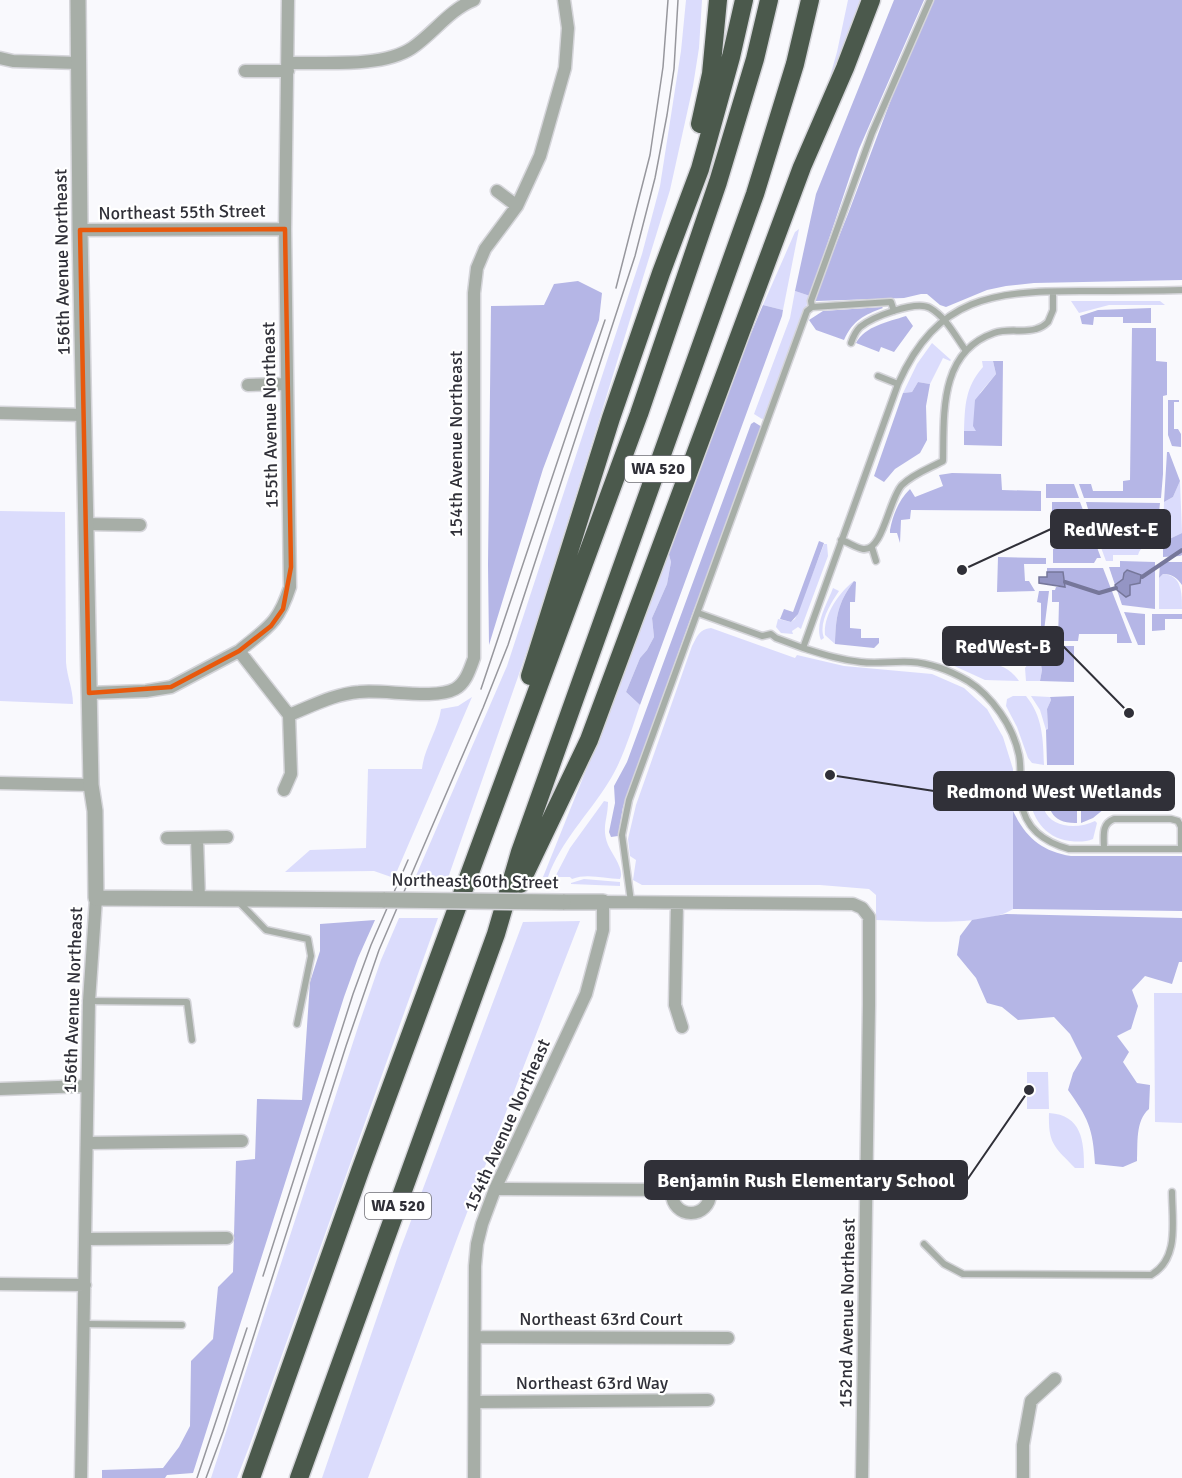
<svg xmlns="http://www.w3.org/2000/svg" width="1182" height="1478" viewBox="0 0 1182 1478" font-family="Signika,sans-serif">
	<style>
		.green { fill: #dbdcfc }
		.forest { fill: #b5b6e6 }
		.water { fill: #9495c4; stroke: #76779a; stroke-width: 1.5 }
		.lines { fill: none; stroke-linecap: round; stroke-linejoin: round }
		.stream { stroke: #76779a; stroke-width: 4 }
		.service-casing { stroke: #d5d5da; stroke-width: 9 }
		.minor-casing { stroke: #d5d5da; stroke-width: 15 }
		.tertiary-casing { stroke: #d5d5da; stroke-width: 18 }
		.motorway-casing { stroke: #d5d5da; stroke-width: 21 }
		.service { stroke: #a7aea7; stroke-width: 6 }
		.minor { stroke: #a7aea7; stroke-width: 12 }
		.tertiary { stroke: #a7aea7; stroke-width: 15 }
		.motorway { stroke: #4b594c; stroke-width: 18 }
		.tram { stroke: #97979d; stroke-width: 1.5 }
		.tertiary-bridge-casing { stroke: #d5d5da; stroke-width: 18; stroke-linecap: butt }
		.tertiary-bridge { stroke: #a7aea7; stroke-width: 15 }
		.marked { fill: none; stroke: #e8590c; stroke-width: 4.5; stroke-linejoin: round }
		.labels { text-anchor: middle; dominant-baseline: central; stroke-width: 4.5; stroke-linejoin: round; paint-order: stroke }
		.shield { fill: #fff; stroke: #6e6e74; stroke-width: 1.5 }
		.shield-label { font-size: 16px; font-weight: bold; fill: #303038 }
		.street-label { font-size: 18px; fill: #303038; stroke: #fff }
		.leader { fill: none; stroke: #303038; stroke-width: 2 }
		.callout-dot { fill: #303038; stroke: #fff; stroke-width: 2 }
		.callout { fill: #303038; stroke: #303038; stroke-width: 2 }
		.callout-label { font-size: 20px; text-anchor: middle; font-weight: bold; fill: #fff }
	</style>
	<rect width="100%" height="100%" fill="#f9f9fd"/>
	<path class="green" d="M686 0H702L699 48 693 86 670 190 535 628 448 878H415L507 666 642 254 660 186 681 51Z
		M848 0H865L817 122 837 52Z
		M799 229 783 310 763 305 795 232Z
		M795 291 810 296 765 418 762 419 754 414 790 318Z
		M1071 301H1160L1165 305H1109L1079 313Z
		M932 343 951 360 950 361 943 358 930 384 918 382 912 392 903 393 917 364Z
		M982 361H993L996 374 980 393 976 432 964 431C965 406 965 387 983 367Z
		M1180 481 1182 533 1163 542 1164 502 1173 497Z
		M1150 510 1159 513V543C1150 543 1140 546 1138 555H1113V561H1106L1093 526 1133 513Z
		M0 511 65 512 66 662C67 677 73 689 73 704L0 701Z
		M824 544H827L828 556 802 626 801 629 798 627 792 631 793 634 781 633 776 627 778 619 791 622 795 619Z
		M668 551 671 562 667 584 652 618 654 637 647 650 640 658 626 692 640 705C631 731 623 760 608 783 588 815 561 841 548 877H543L611 708Z
		M1163 574C1182 575 1182 593 1182 609H1159V578Z
		M854 581C837 604 836 617 835 644L825 635C823 616 839 592 854 581Z
		M833 588 839 591C831 603 818 623 824 638L821 640C814 624 828 602 833 588Z
		M711 628 795 658 797 655 844 666 932 674 964 688 987 709 1003 737 1013 769V909C986 927 910 921 876 920V895L869 889 820 885H642L633 880 636 860 630 856 628 839 636 805 692 646C697 637 699 629 711 628Z
		M1038 650 1042 670 1040 681H1026L1025 668Z
		M951 661C976 663 1003 657 1019 681L985 680 950 664Z
		M1013 696H1026C1043 717 1043 739 1044 765L1032 763 1028 758 1017 727 1006 706 1007 699Z
		M1031 696 1050 697 1051 700 1047 709 1048 730H1046L1040 710Z
		M472 697 394 878 374 871 285 872 310 850 366 848 368 769H422C424 748 438 730 441 709L458 706Z
		M1044 779C1043 789 1042 800 1044 809 1051 829 1079 829 1095 821L1097 823 1093 839C1086 842 1078 842 1070 841 1044 838 1030 816 1029 791L1035 782Z
		M604 801 608 802C608 819 601 827 608 845 612 854 625 870 620 879 604 879 588 873 572 879L570 877H555L570 848Z
		M584 879 620 882V886L571 884V883Z
		M399 918H438L249 1447 237 1478H211L359 1024 381 960Z
		M580 921 458 1236 368 1478H322L400 1250 523 922Z
		M1154 993H1182V1123L1155 1122Z
		M1027 1072H1048L1049 1109H1027Z
		M1049 1113C1082 1115 1084 1141 1084 1168H1075C1055 1147 1048 1145 1049 1113Z"/>
	<path class="forest" d="M894 0H924L859 149 810 296 795 291 816 194Z
		M934 0H1182V280L1034 283 1006 286 987 290 946 307 940 305 927 294H921L904 298 816 301V294L848 214 898 81Z
		M578 281 602 293 599 320 543 469 489 645 488 565 491 306 544 305 554 284Z
		M763 305 783 310 782 316 640 705 626 692 640 658 647 650 654 637 652 618 667 584 671 562 668 551 714 420Z
		M882 307 883 308C864 315 853 320 844 340L816 330 809 320 823 311Z
		M1151 308V323H1123V317H1094L1093 325 1082 324 1080 316 1098 310Z
		M906 316 913 326 894 352 881 347 879 352 856 343C865 326 888 322 906 316Z
		M1132 328H1156V361L1167 362V395L1163 396V474L1161 498H1084L1079 484H1091L1093 491H1123V481L1130 480Z
		M993 361H1003L1002 446 964 445V431H976L973 426 975 400 996 374Z
		M918 382 930 384 926 406 927 440 920 453 895 469 884 482 874 476 903 393 912 392Z
		M1168 400H1179V402H1174V429H1178L1181 434V447L1172 446 1168 435Z
		M754 422 762 427 721 542 693 612 623 807 618 836 611 837 609 832 615 803 614 786 627 762 751 424Z
		M1167 452H1169L1180 481 1173 497 1164 502Z
		M952 473 1001 474 1002 490 1041 491V511L911 510 910 519 901 520 900 543 897 533H890V530C893 514 899 500 910 489L915 497 943 486 939 475Z
		M1046 484H1074L1079 498H1046Z
		M1052 502H1080L1101 558H1097L1094 563H1053V549L1059 548V520H1052Z
		M1086 502 1160 503 1159 513C1136 506 1115 521 1093 526Z
		M1182 533V555L1180 556 1163 557V542Z
		M819 541 824 543 798 614 791 622 780 619 784 609 793 612Z
		M998 557 1046 558V564H1024L1025 581H1029L1035 591 997 592Z
		M1120 561 1155 562V609L1122 605 1117 590 1121 592 1129 589 1130 584 1140 583 1135 572 1115 585 1109 567H1120Z
		M1160 562H1182V585C1177 578 1173 574 1163 574L1159 578Z
		M1047 568H1103L1132 643H1117V634H1079L1078 641H1058L1059 602H1052V590H1055L1056 587H1065L1063 572H1047Z
		M854 581 856 582 855 602H850V628L861 629V638H879V643L874 648 835 644C836 617 837 604 854 581Z
		M1039 591H1049L1044 631H1041V603L1037 602Z
		M1124 612 1145 614V645H1138Z
		M1152 614H1182V619H1165V630L1152 631Z
		M1047 636H1053V646H1074V682L1040 681 1042 670 1038 650Z
		M1074 696V765H1047L1046 730 1048 729 1047 709 1051 700 1050 697Z
		M1047 779H1074V797L1077 798V823C1047 824 1046 802 1047 779Z
		M1081 805H1083V809H1104L1093 818 1081 823Z
		M1013 811C1026 838 1042 851 1071 856H1182V911L1013 909Z
		M1006 914 1182 918V962H1179L1172 984 1145 976 1132 990 1138 1006 1131 1029 1117 1036 1129 1052 1123 1062 1137 1083 1150 1085 1149 1109C1135 1121 1138 1144 1137 1161L1123 1167 1095 1164C1093 1128 1088 1118 1068 1090L1073 1073 1082 1058 1070 1034 1054 1017 1018 1020 1002 1007 987 1003 976 978 957 955 960 936 972 920Z
		M375 920 358 958 344 997 193 1473 167 1475 165 1478H102V1470L163 1468 179 1447 190 1426 191 1361 213 1339 218 1287 233 1272 236 1161 255 1159 257 1099 302 1100 310 982 320 951V924Z"/>
	<path class="water" d="M1127 570 1141 575 1140 583 1130 585V595L1126 597 1117 590 1115 585 1123 579 1124 573Z
		M1047 572H1063L1065 587 1039 583V577H1047Z"/>
	<g class="lines">
		<path class="stream" d="M1142 577 1182 550
			M1065 582 1099 593 1116 588"/>
		<g class="service-casing">
			<path id="service" d="M1182 290C1148 291 1114 291 1080 291 994 291 937 296 898 384L803 648C822 654 840 660 861 662 877 664 894 661 911 662 930 663 951 671 968 681 992 696 1013 726 1019 755 1022 770 1019 785 1021 801 1025 829 1044 842 1069 849H1182
				M812 307 811 301 872 133 930 0
				M851 343C853 337 856 331 860 327 872 317 916 300 930 308 946 317 956 337 966 351
				M878 376 898 384
				M841 540C848 542 856 548 863 549 883 552 889 498 902 485 913 474 930 468 943 461 944 414 939 352 994 333 1008 328 1023 333 1036 329 1040 328 1045 325 1048 322L1053 310V292
				M872 548 876 561
				M698 613 762 636 771 634 776 638 803 648
				M1104 849C1104 836 1101 824 1114 819H1171L1178 821 1181 827V849
				M237 900 266 930 308 939 311 956 297 1024
				M631 902 622 835 629 800 807 311 812 307 891 302 894 311
				M89 1001 187 1002 192 1040
				M924 1244 944 1264 963 1274 1151 1275C1180 1259 1172 1220 1172 1192
				M85 1324 182 1325"/>
		</g>
		<g class="minor-casing">
			<path id="minor" d="M0 58 13 61 78 63
				M288 63C324 62 382 68 412 48 434 33 449 10 474 0
				M245 71H288
				M497 191 517 206
				M80 230 285 229
				M248 385 287 384
				M0 413 84 415
				M85 524 140 525
				M89 693 146 691 171 687 239 651
				M289 715C312 706 334 694 359 692 383 689 435 700 455 689 466 683 470 669 474 658V293L477 268 485 249 517 206 540 156 565 68 568 28 564 0
				M0 783 91 785
				M284 790 291 774 289 715 239 651C268 627 278 624 290 587L285 229 288 0
				M167 838 227 837
				M197 838 199 899
				M677 903 675 1005 682 1027
				M0 1089 87 1086
				M88 1143 242 1141
				M672 1194a19 19 0 1 1 38 0a19 19 0 1 1-38 0Z
				M495 1189 672 1190
				M86 1239 227 1238
				M0 1284 85 1285
				M475 1337 728 1338
				M475 1402 708 1400
				M81 1478 89 1001 96 898
				M474 1478 475 1266 477 1244 482 1224 495 1189 586 994 603 930V902L853 904 862 908 869 917V1005L862 1478
				M1023 1478V1445L1031 1401 1055 1379"/>
		</g>
		<g class="tertiary-casing">
			<path id="tertiary" d="M78 0 80 230 91 785 95 811 96 898 385 900
				M563 902H603"/>
		</g>
		<g class="motorway-casing">
			<path id="motorway" d="M700 124 711 74 718 0
				M530 676 611 418 661 273 700 169 731 57 744 0
				M520 884 589 740 802 167 845 68 871 0
				M251 1478 360 1171 639 414 718 182 755 59 769 0
				M299 1478 496 934 520 852 755 194 795 64 810 0"/>
		</g>
		<use href="#service" class="service"/>
		<use href="#minor" class="minor"/>
		<use href="#tertiary" class="tertiary"/>
		<use href="#motorway" class="motorway"/>
		<path class="tram" d="M616 288 650 155 663 67 668 0
			M481 689 605 320
			M263 1276 353 994 371 945 408 860
			M197 1478 247 1328
			M206 1478 223 1432 346 1046 379 950 483 708 508 645 635 256 655 178 667 115 674 69 678 0"/>
		<g class="tertiary-bridge-casing">
			<path id="tertiary-bridge" d="M385 900 563 902"/>
		</g>
		<use href="#tertiary-bridge" class="tertiary-bridge"/>
	</g>
	<path class="marked" d="M285 229 291 567 283 609 271 626 239 651 171 687 89 693 80 230Z"/>
	<g class="labels">
		<g class="shield">
			<rect x="625" y="456" width="66" height="26" rx="4.5"/>
			<rect x="365" y="1193" width="66" height="26" rx="4.5"/>
		</g>
		<g class="shield-label">
			<text x="658" y="469">WA 520</text>
			<text x="398" y="1206">WA 520</text>
		</g>
		<g class="street-label">
			<text transform="translate(182 212) rotate(-1)">Northeast 55th Street</text>
			<text transform="translate(62 262) rotate(-91)">156th Avenue Northeast</text>
			<text transform="translate(270 415) rotate(-91)">155th Avenue Northeast</text>
			<text transform="translate(456 444) rotate(-90)">154th Avenue Northeast</text>
			<text transform="translate(475 881) rotate(1)">Northeast 60th Street</text>
			<text transform="translate(73 1000) rotate(-88)">156th Avenue Northeast</text>
			<text transform="translate(507 1125) rotate(-66)">154th Avenue Northeast</text>
			<text transform="translate(847 1313) rotate(-89)">152nd Avenue Northeast</text>
			<text x="601" y="1319">Northeast 63rd Court</text>
			<text x="592" y="1383">Northeast 63rd Way</text>
		</g>
	</g>
	<path class="leader" d="M962 570L1051 529M1129 713L1063 646M830 775L934 791M1029 1090L967 1180"/>
	<g class="callout-dot">
		<circle cx="962" cy="570" r="6"/>
		<circle cx="1129" cy="713" r="6"/>
		<circle cx="830" cy="775" r="6"/>
		<circle cx="1029" cy="1090" r="6"/>
	</g>
	<g class="callout">
		<rect x="1051" y="510" width="119" height="38" rx="6"/>
		<rect x="943" y="627" width="120" height="38" rx="6"/>
		<rect x="934" y="772" width="240" height="38" rx="6"/>
		<rect x="645" y="1161" width="322" height="38" rx="6"/>
	</g>
	<g class="callout-label">
		<text x="1111" y="536">RedWest-E</text>
		<text x="1003" y="653">RedWest-B</text>
		<text x="1054" y="798">Redmond West Wetlands</text>
		<text x="806" y="1187">Benjamin Rush Elementary School</text>
	</g>
</svg>
